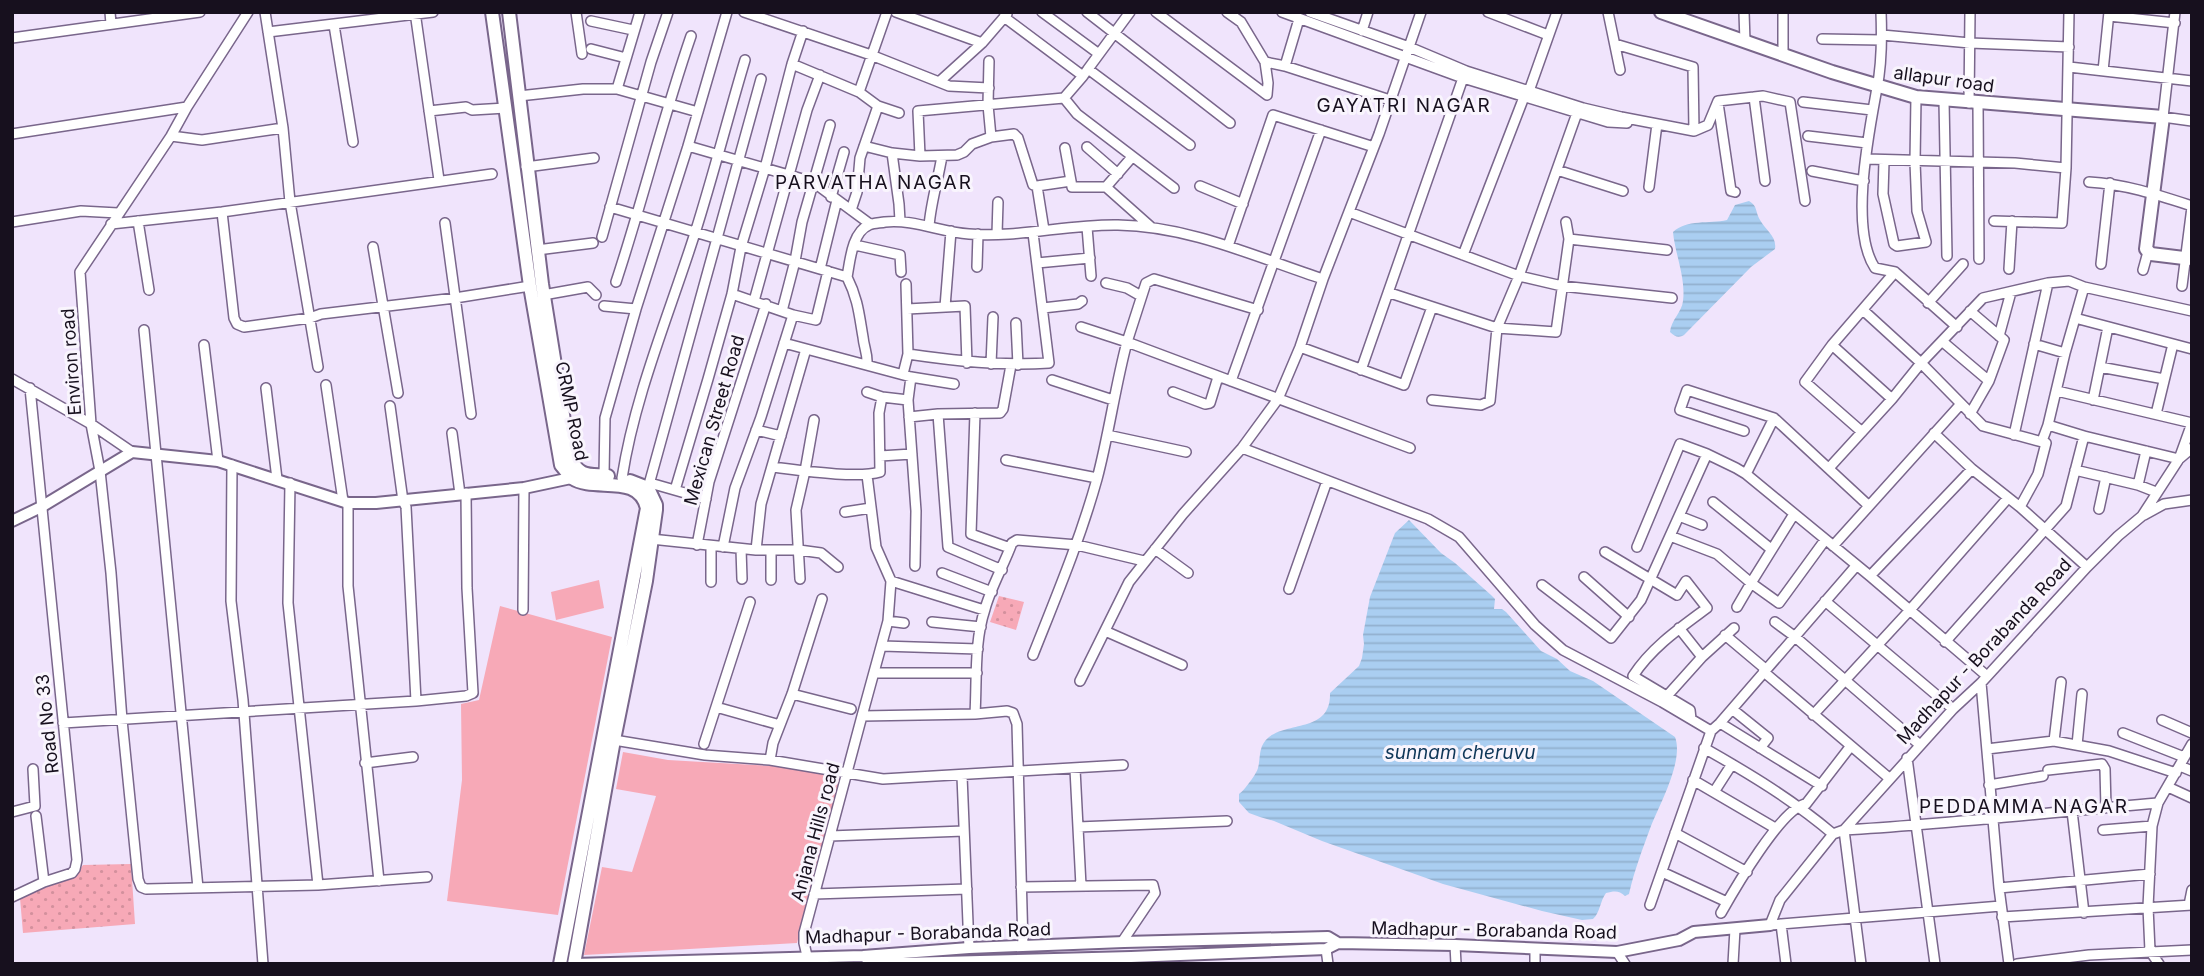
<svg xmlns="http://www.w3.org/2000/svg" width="2204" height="976" viewBox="0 0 2204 976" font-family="Inter,sans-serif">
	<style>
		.grass { fill: #f7a9b7 }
		.park { fill: url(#park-dots) }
		.water { fill: url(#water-rules) }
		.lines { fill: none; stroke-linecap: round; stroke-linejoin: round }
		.minor-casing { stroke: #79668b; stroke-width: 12 }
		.tertiary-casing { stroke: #79668b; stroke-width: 14 }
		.secondary-casing { stroke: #79668b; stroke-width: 16 }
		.minor { stroke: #fff; stroke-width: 9 }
		.tertiary { stroke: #fff; stroke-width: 10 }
		.secondary { stroke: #fff; stroke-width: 12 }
		.labels { text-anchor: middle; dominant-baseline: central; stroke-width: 6; stroke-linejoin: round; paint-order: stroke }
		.street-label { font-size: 18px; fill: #17101e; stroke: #f9f5fd }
		.neighbourhood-label { font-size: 19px; letter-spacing: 2px; fill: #17101e; stroke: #f9f5fd }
		.water-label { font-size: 19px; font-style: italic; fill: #0f3759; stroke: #f9f5fd }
	</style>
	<defs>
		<pattern id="park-dots" width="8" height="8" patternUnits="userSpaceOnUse" patternTransform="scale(1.75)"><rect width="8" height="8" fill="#f7a9b7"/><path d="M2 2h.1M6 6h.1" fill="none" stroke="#d3909d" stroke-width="1.8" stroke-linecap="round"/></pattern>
		<pattern id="water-rules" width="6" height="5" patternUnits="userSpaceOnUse" patternTransform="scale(1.75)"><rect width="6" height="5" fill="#aacef1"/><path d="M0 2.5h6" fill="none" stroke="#92b0ce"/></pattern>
	</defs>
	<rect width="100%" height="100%" fill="#f0e4fc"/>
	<path class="grass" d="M599 580 604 608 556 620 551 592Z
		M500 606 612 637 558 915 447 901 462 780 461 704 479 700Z
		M623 752 668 760 772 766 841 776 797 943 584 955 602 867 632 872 656 796 616 789Z"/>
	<path class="park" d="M999 596 1024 602 1016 630 990 622Z
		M131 864 135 924 23 933 20 898 76 875 83 865Z"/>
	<path class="water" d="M1749 201C1758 206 1755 212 1760 220 1766 231 1777 236 1775 249L1751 267 1684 335C1679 338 1675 337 1670 332 1671 320 1682 312 1683 301 1686 278 1675 254 1673 232 1687 219 1709 224 1727 220L1735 205Z
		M1409 520 1441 553 1455 563 1491 595 1495 599 1494 609H1502L1506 612 1541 651 1557 659 1570 671 1593 681 1675 737C1684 760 1660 804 1651 826 1643 848 1634 871 1629 894L1625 896C1619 890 1614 891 1606 893 1600 901 1600 913 1593 919L1582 920 1542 911 1443 884 1322 841 1274 821 1260 817 1249 813 1239 802V794C1244 791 1257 773 1258 768 1261 756 1258 746 1269 737 1290 721 1331 732 1330 693L1359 666 1362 658 1364 644 1363 635 1370 597 1395 533Z"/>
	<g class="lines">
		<g class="minor-casing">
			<path id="minor" d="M110 12 111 24
				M248 12 187 107 171 136 80 272 91 424 100 471 111 573 122 720 138 879 141 887 146 889 318 885 427 877
				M265 12 283 128 290 202 318 367
				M415 12 439 180
				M576 12 582 54
				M640 12 617 89 698 112
				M744 12 871 55 949 86 989 88
				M896 12 982 43
				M1042 12 1099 54
				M1087 12 1230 123
				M1156 12 1267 95 1268 83 1265 62
				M1227 12 1241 22 1265 62 1285 66 1390 100
				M1282 12 1463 78 1608 122 1627 123
				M1310 12 1409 47 1466 71 1583 108 1621 117 1694 131 1708 125 1718 101 1763 96 1790 102 1805 201
				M1488 12 1548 35
				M1608 12 1620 70
				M1744 12 1745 42
				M1881 12C1882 37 1882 63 1877 88 1869 132 1849 229 1875 268L1895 272 1957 327
				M2175 12 2163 117 2192 121
				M2109 16 2175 23
				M1004 17 1083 76 1088 69 1190 145
				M591 21 633 30
				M334 25 353 142
				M1362 31 1368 12
				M268 32 433 12
				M1882 35 1970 43 2069 47
				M12 38 200 12
				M1822 39 1881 40
				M1615 44 1693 67 1694 131
				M591 49 626 58
				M1783 55V12
				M989 61 988 105 991 137
				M792 64 859 92
				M1285 66 1299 19
				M2069 67 2192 81
				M1088 69 1130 12
				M2103 71 2109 12
				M939 82 982 43 1007 14
				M1529 91 1557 12
				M519 96 583 89H617
				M1754 97 1765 181
				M1064 98 1077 114 1174 188
				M1944 101 1947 256
				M1803 102 1872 110
				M1718 103 1731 191 1735 192
				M1969 103 1970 12
				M1978 103 1979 259
				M878 106 899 113
				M429 111 466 107 472 110 506 108
				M12 134 187 107
				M171 136 202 140 283 128
				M1808 136 1867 143
				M688 146 813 182 870 224
				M864 146 892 153 920 156 918 111 1064 98 1083 76
				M1087 147 1118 174
				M1065 148 1071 181
				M892 153 899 204 900 221
				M920 156 957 155 964 152 972 144 991 137 1014 134 1018 138 1033 185 1037 186 1044 230
				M1866 159 2015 163 2066 168 2062 223 1994 221
				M1884 161 1883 194 1894 244 1897 246 1926 242 1917 211 1915 162 1916 97
				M526 167 594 158
				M2066 168 2069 12
				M1557 170 1623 191
				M1812 171 1864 181
				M2089 182C2125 184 2158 195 2192 206
				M1037 186 1071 181 1072 187H1106L1151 227
				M1200 186 1243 204
				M1106 187 1132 157
				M1649 187 1657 124
				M831 197 844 152
				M610 207 847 277C850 261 852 232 869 225 873 223 880 223 885 222 914 219 940 232 969 234 1018 238 1068 224 1118 225 1189 226 1256 257 1323 279L1379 134 1421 12
				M851 210 857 192 860 158 878 106 859 92 887 12
				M222 212 234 318 237 324 244 327 310 318 321 314 455 298 530 286
				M1349 212 1519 276 1562 286 1672 298
				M138 221 149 290
				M12 222 81 211 118 213
				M445 223 471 414
				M111 224 222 212 492 174
				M929 226C931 202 938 180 942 156
				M1087 227 1091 276
				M997 234 998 202
				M602 237 651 62 668 12
				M1569 239 1667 250
				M855 245 900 255 901 272
				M1228 246 1273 115 1374 147
				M373 247 398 393
				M537 250 593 243
				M1463 255 1524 97
				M1037 263 1090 258
				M2101 264 2110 183
				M977 267 978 234
				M820 269 837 200
				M2009 269 2012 221
				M2143 270 2148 252
				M847 277C858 299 859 314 863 337 864 348 868 354 867 365
				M616 282C643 200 663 117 691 36
				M1106 283 1127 288 1141 296
				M2182 286 2192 207
				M1390 293 1497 328 1556 332 1569 239 1566 222
				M732 294 793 315 816 320 828 271
				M543 295 588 287 596 295
				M754 301 807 110 820 75
				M1928 303 1963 264
				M604 306 636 309
				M945 307 951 231
				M1043 308 1078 304 1082 301
				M907 309 965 306 967 363
				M782 311 795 261 802 222 830 125
				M1864 311 1921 363 1983 426 2046 443 2038 474 2020 507
				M1970 311 2004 340 1989 381 1970 414
				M2075 318 2192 349
				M1016 323 1018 365
				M1081 327 1127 342 1146 283 1154 279 1258 310
				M144 330 198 888
				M1999 336 2011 292
				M1943 342 1989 381
				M784 343 911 377 954 384
				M2034 344 2065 353
				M204 345 218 461
				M1832 345 1892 399
				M1300 347 1404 385 1432 307
				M806 349 761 504 756 550H799L821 553 838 567
				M908 354C955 361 1001 366 1049 363L1033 233
				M991 364 993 317
				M2100 367 2164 379
				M1361 370 1463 78
				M903 374 908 354 906 284
				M911 377 908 400 916 511 915 566
				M12 379 91 424 132 452
				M1052 380 1113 400
				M1231 381 1321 130
				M326 385 343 501
				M266 388 277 479
				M2057 391 2192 423
				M867 392 882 397 908 400
				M1173 392 1205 404 1210 403 1218 377
				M1432 400 1481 405 1490 401 1497 328 1519 276 1577 113
				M2093 400 2108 327
				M390 406 403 501 406 507 416 701
				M975 413 971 534 1010 548
				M938 414 948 547 1002 570
				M2156 414 2173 344
				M909 417 938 414 1000 413 1003 409 1011 365
				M2048 425 2065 353 2084 287
				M756 430 781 436
				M1744 431 1680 410 1687 390 1774 418 1869 506
				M1862 432 1805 382 1832 345 1895 272
				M452 433 460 494
				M1934 433 1972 469 2020 507 2087 567
				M1107 435 1186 452
				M2014 435 2048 283
				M2084 436 2179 459 2192 423
				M1242 448 1428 519 1459 537 1535 625 1563 650 1662 702 1711 731 1720 723 1856 566
				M880 456 912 454
				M1006 460 1097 478
				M232 465 231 601 243 700 263 964
				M772 467C798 470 857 479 880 472L879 413 882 397
				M1829 468 1892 399 1921 363 1983 298 2048 283 2069 281 2084 287 2192 311
				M2075 470 2138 485 2156 492
				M1746 474 1774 418
				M604 475 605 418 636 309 688 146 727 12
				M867 475 876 547 891 581 888 621 862 716 975 714 1007 711 1013 713 1017 724 1023 946
				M622 478C635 394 669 315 695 233 713 176 728 117 745 60
				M290 483 288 603 318 885
				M650 483 706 499
				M2138 485 2146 451
				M648 488 761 79
				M675 490 708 379 732 294 741 247 765 168 792 64 803 31
				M1713 502 1771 549
				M348 503V586L379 881
				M2099 509 2106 477
				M845 512 871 508
				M2144 515 2164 504 2192 500
				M1679 516 1702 525
				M1670 536 1717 554 1751 583 1794 514
				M651 539 756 550
				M697 545 709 482 766 304
				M711 546V582
				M1833 546 1960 405
				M723 547 735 488 761 417 793 315
				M1637 547 1680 444 1707 454
				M741 549 742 579
				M1155 549 1188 573
				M1605 552 1677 595 1686 581 1707 608C1680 628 1652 647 1633 676L1690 710 1691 719
				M942 573 992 592
				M1870 576 1972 469
				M1584 577 1629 617
				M800 579 796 510 805 471 814 420
				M771 580V550
				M891 581 984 610
				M1542 585 1611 638 1641 600 1707 454 1736 468 1746 474 1870 576 1987 676
				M1289 589 1327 481
				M1825 601 1953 709
				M1737 607 1751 583 1779 603 1825 540
				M523 610 524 488
				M888 621 904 623
				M932 622 981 627
				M1775 622 1794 636 1920 745
				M1679 628 1702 657
				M1105 631 1182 665
				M1725 635 1763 667 1764 672 1889 778
				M1945 642 2066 506 2084 436 2048 425 2042 441
				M882 646 978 649
				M1033 655C1056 597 1080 540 1097 479 1109 434 1115 387 1127 342L1410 448
				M875 673H977
				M1080 681 1129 582 1183 514 1242 448 1278 399 1300 347 1323 279
				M1981 683 1999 888 2009 964
				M792 694 851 709
				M1667 696 1702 657 1734 628
				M716 707 780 725
				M1732 709 1768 738 1760 748
				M975 714C977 680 974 642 985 609 991 587 1004 565 1012 543L1017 540 1077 545 1144 561
				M1813 715 1909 611 2008 498
				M2162 720 2192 733
				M63 723 416 701 466 696 473 693 467 588 466 493
				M1720 723 1822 786
				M2123 733 2184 757
				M614 740 705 755 770 760 883 779 1123 765
				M2054 741 2061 682
				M704 744 750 602
				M2077 745 2082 694
				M1704 748C1750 774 1793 800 1833 834
				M1987 749 2054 741 2109 751 2176 773
				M1907 758 1935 964
				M770 760 773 743 792 694 822 599
				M365 763 413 757
				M2180 766 2192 771
				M1075 769 1081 886
				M2048 770 2102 764 2105 769 2106 808
				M962 776 969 948
				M1693 780 1775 828
				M1989 785 2043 776
				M2168 787 2192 798
				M1714 792 1732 764
				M2072 811 2084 913
				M12 812 35 806 33 769
				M36 816 44 882
				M1078 827 1227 821
				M2103 830 2152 826
				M1675 833 1747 872
				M830 836 964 831
				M1662 872 1727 902
				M1021 887 1153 885 1155 893 1122 942
				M1999 888 2150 874
				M814 894 967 889
				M12 897 44 882 72 873 75 869 77 860 30 388
				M1650 905 1711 731
				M2189 905 2192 890
				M2001 906 1770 925 1780 900 1833 834 1844 830 1953 709 1981 683 2087 567 2118 536 2142 516 2179 459 2192 448
				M1721 913C1734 890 1782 807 1806 804L1850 747
				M2002 917 2192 905
				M1781 924 1786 964
				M1455 945 1456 964
				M1326 949 1328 964
				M1535 949V964
				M1617 952 1625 964
				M807 956 804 943V933L862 716
				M1733 964 1735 929
				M1861 964 1844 830C1948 824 2053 812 2158 803
				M2017 964 2089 955 2192 950
				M2159 964 2150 951 2148 907 2152 826 2158 803 2192 744"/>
		</g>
		<g class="tertiary-casing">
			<path id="tertiary" d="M12 521 41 507 132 452 218 461 348 503H376L524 488 571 478
				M574 964 863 956 969 948 1124 942 1328 937 1338 943 1455 945 1617 952 1679 940 1694 932 1770 925
				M867 964 1131 957 1326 949 1338 943"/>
		</g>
		<g class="secondary-casing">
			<path id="secondary" d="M492 12 530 286 561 465C565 469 568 475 572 478 594 493 638 472 647 508L560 964
				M509 12 542 284 570 458C580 478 589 474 608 476
				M1661 12 1832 72 1916 97 2163 117 2146 249 2151 254 2192 259
				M574 964 614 740 646 581 656 510V505L648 488 630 481"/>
		</g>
		<use href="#minor" class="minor"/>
		<use href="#tertiary" class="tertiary"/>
		<use href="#secondary" class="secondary"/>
	</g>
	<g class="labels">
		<g class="street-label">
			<text transform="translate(1944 79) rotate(8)">allapur road</text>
			<text transform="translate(71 362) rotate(-94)">Environ road</text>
			<text transform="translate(572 411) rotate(78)">CRMP Road</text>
			<text transform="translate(714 420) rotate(-74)">Mexican Street Road</text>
			<text transform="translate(1984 651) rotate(-47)">Madhapur - Borabanda Road</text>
			<text transform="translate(47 724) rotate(-96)">Road No 33</text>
			<text transform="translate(815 832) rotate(-75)">Anjana Hills road</text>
			<text transform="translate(1494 930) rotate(1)">Madhapur - Borabanda Road</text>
			<text transform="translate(928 933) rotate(-2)">Madhapur - Borabanda Road</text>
		</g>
		<g class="neighbourhood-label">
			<text x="1404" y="105">GAYATRI NAGAR</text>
			<text x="874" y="182">PARVATHA NAGAR</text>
			<text x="2024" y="806">PEDDAMMA NAGAR</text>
		</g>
		<g class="water-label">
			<text x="1460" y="752">sunnam cheruvu</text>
		</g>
	</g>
	<rect width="2204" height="976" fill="none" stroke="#17101e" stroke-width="28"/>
</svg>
